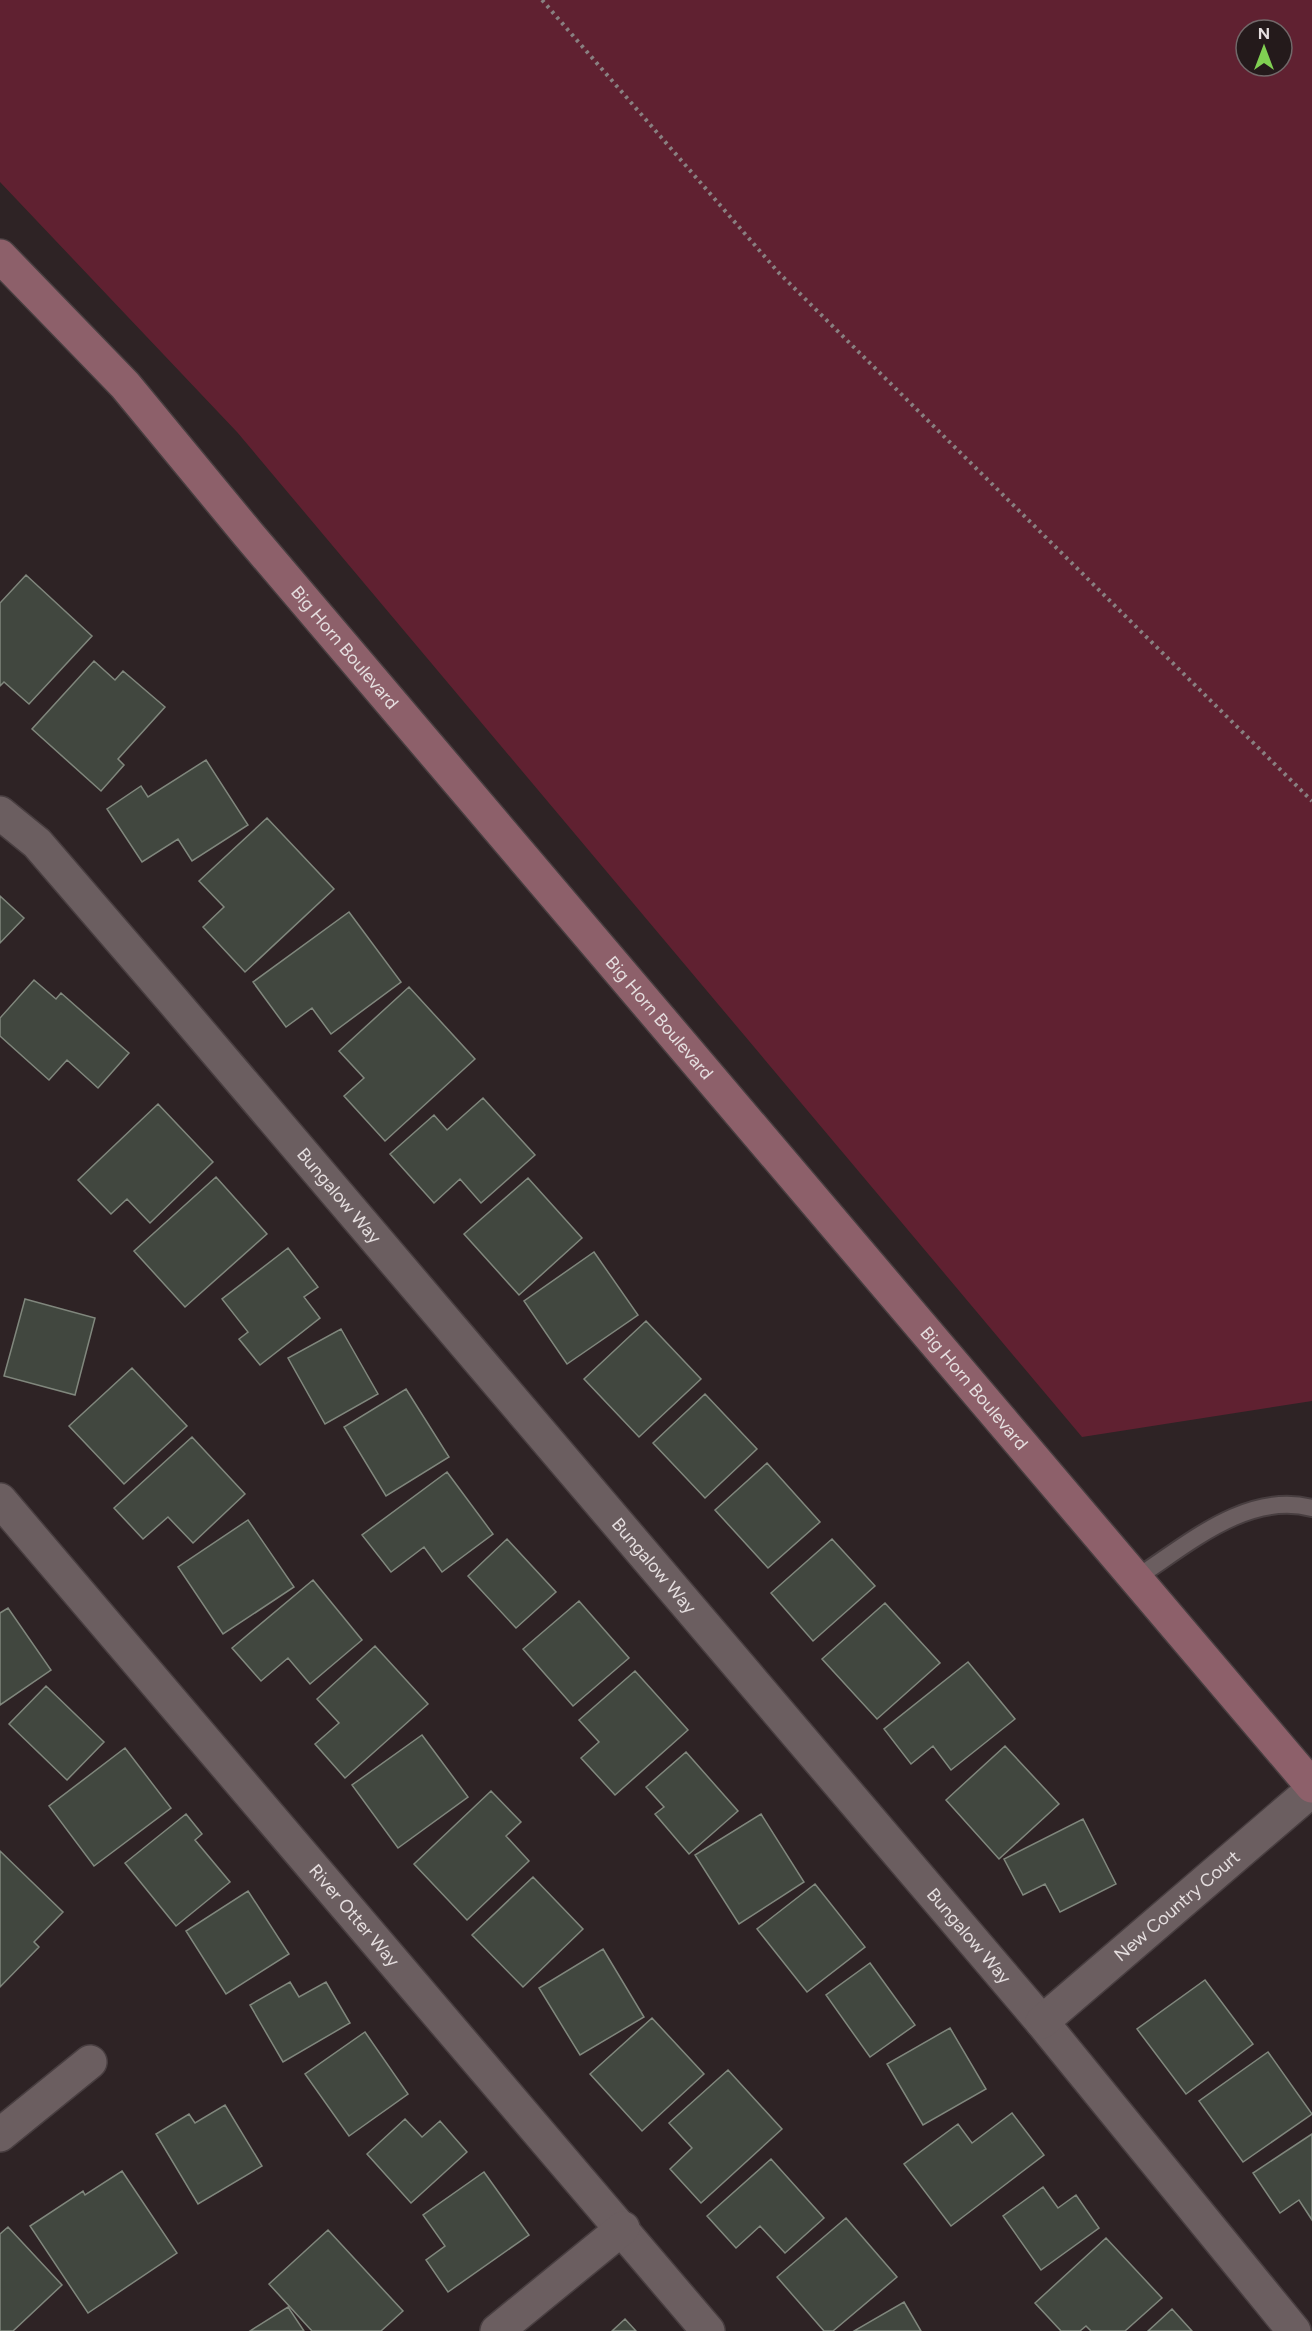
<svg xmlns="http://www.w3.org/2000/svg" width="1312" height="2331" viewBox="0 0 1312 2331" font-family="Figtree,sans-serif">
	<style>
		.green { fill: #602131; fill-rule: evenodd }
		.building { fill: #41473f; stroke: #80877d; stroke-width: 1.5 }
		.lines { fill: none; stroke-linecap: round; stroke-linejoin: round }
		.service-casing { stroke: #483e40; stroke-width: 20 }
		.minor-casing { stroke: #483e40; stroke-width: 36 }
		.secondary-casing { stroke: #483e40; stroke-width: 36 }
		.path { stroke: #898081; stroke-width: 4; stroke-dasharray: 3 4.5; stroke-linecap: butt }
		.service { stroke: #6b5e60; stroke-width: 16 }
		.minor { stroke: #6b5e60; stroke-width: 33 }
		.secondary { stroke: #8d606a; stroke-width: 33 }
		.labels { text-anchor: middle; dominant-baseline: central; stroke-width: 5; stroke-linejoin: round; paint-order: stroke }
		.street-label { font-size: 18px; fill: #e5dedf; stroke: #241a1b }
	</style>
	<rect width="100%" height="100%" fill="#2e2325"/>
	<path class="green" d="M0 0H1312V1401L1082 1437 237 432 0 182ZM1246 30H1282V66H1246Z"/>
	<path class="building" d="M26 575 92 636 29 704 4 682 0 686V603Z
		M94 661 115 680 123 671 165 707 118 759 124 765 101 791 32 729Z
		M206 760 248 825 192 861 178 839 142 862 107 809 141 786 148 797Z
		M267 818 334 889 245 972 203 927 224 907 199 881Z
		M0 896 24 918 0 943Z
		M349 912 401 982 331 1034 312 1008 286 1027 253 982Z
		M34 980 56 999 61 993 129 1053 98 1088 67 1060 49 1080 0 1036V1018Z
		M409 987 475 1059 385 1141 344 1096 364 1078 339 1051Z
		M483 1098 535 1155 481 1203 460 1179 434 1203 390 1154 434 1115 447 1130Z
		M158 1104 213 1162 150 1223 127 1199 111 1214 78 1180Z
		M216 1177 267 1234 185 1307 134 1251Z
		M528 1178 582 1238 519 1295 464 1234Z
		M288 1248 318 1287 304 1297 320 1318 260 1365 239 1339 248 1332 222 1299Z
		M594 1252 638 1315 567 1364 524 1301Z
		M25 1299 95 1318 75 1395 4 1376Z
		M646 1321 701 1379 639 1437 584 1379Z
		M341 1329 378 1394 325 1424 288 1358Z
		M132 1368 187 1426 124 1484 69 1426Z
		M406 1389 449 1457 386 1496 344 1427Z
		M705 1394 757 1449 705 1498 653 1443Z
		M192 1437 245 1494 193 1543 168 1517 143 1539 114 1508Z
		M767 1463 820 1522 768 1568 715 1510Z
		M447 1472 493 1534 442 1572 424 1547 391 1572 362 1535Z
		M248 1520 294 1587 223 1634 178 1567Z
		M507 1539 556 1592 516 1628 468 1576Z
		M832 1539 875 1586 813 1641 771 1593Z
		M313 1580 362 1640 310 1684 288 1658 261 1681 232 1648Z
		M579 1601 629 1658 573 1706 523 1649Z
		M885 1603 940 1663 877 1719 822 1659Z
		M8 1608 51 1670 0 1705V1613Z
		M375 1646 428 1704 345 1778 315 1744 339 1723 317 1699Z
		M968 1662 1015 1719 951 1770 933 1746 911 1764 884 1729Z
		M635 1671 688 1730 615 1795 581 1758 599 1742 579 1720Z
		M46 1686 104 1742 67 1780 9 1724Z
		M422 1735 468 1797 398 1848 352 1785Z
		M1005 1746 1059 1804 999 1859 946 1800Z
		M125 1748 171 1808 94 1866 49 1806Z
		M686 1752 738 1811 689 1854 655 1814 664 1807 646 1787Z
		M491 1791 521 1822 506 1836 529 1861 467 1920 414 1864Z
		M186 1814 202 1834 195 1840 230 1882 176 1926 125 1863Z
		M761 1814 804 1882 739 1924 695 1855Z
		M1083 1819 1116 1884 1060 1912 1045 1884 1023 1895 1004 1859Z
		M0 1851 63 1912 34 1942 39 1947 0 1987Z
		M533 1877 583 1929 523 1987 472 1935Z
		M815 1884 865 1947 807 1992 757 1929Z
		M248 1891 289 1954 226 1994 186 1931Z
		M603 1949 644 2017 580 2055 539 1988Z
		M870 1963 915 2025 870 2057 826 1995Z
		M1205 1980 1253 2044 1186 2094 1137 2029Z
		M290 1982 299 1997 326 1982 350 2023 283 2062 250 2005Z
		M652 2018 704 2074 642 2131 590 2074Z
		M950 2028 986 2089 923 2125 887 2064Z
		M365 2032 408 2094 349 2136 305 2074Z
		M1268 2052 1312 2114 1243 2162 1199 2101Z
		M728 2070 782 2129 701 2203 670 2169 692 2148 669 2123Z
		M225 2105 262 2166 198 2204 156 2134 189 2114 195 2123Z
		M1012 2113 1044 2155 951 2226 904 2164 958 2124 972 2143Z
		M405 2119 422 2137 440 2121 467 2152 411 2203 367 2154Z
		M1312 2134V2220L1299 2200 1280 2213 1253 2173Z
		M771 2159 824 2218 785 2253 760 2226 736 2248 707 2216Z
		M122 2171 177 2253 88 2313 30 2226 83 2191 85 2195Z
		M484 2172 529 2235 448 2292 426 2260 445 2246 423 2215Z
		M1043 2187 1058 2208 1076 2195 1099 2228 1041 2270 1003 2216Z
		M846 2218 897 2277 833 2331H824L777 2277Z
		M8 2227 62 2285 13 2331H0V2234Z
		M328 2230 403 2311 381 2331H312L269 2284Z
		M1106 2238 1162 2298 1125 2331H1091L1086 2326 1080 2331H1061L1035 2303Z
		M904 2302 921 2331H854Z
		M288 2307 304 2331H250Z
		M1172 2309 1192 2331H1148Z
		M625 2319 636 2331H612Z"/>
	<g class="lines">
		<g class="service-casing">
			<path id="service" d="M1136 1578C1187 1545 1247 1491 1312 1508"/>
		</g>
		<g class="minor-casing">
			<g id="minor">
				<path id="s1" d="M0 813 37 843 174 1002 1042 2022 1294 2331"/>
				<path id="s2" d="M0 1500 708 2331"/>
				<path id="s3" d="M1042 2022 1312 1790"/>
				<path d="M0 2135 90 2062"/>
				<path d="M497 2331 623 2228"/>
			</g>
		</g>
		<g class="secondary-casing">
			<g id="secondary">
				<path id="s4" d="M0 256 125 385 248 534 1312 1786"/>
			</g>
		</g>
		<path class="path" d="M542 0 779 273 1312 801"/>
		<use href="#service" class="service"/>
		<use href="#minor" class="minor"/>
		<use href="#secondary" class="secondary"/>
	</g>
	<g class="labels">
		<g class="street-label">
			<text stroke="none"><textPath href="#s4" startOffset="522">Big Horn Boulevard</textPath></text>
			<text stroke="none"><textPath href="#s4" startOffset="1008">Big Horn Boulevard</textPath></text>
			<text stroke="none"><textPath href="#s1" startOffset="512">Bungalow Way</textPath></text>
			<text stroke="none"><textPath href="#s4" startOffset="1494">Big Horn Boulevard</textPath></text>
			<text stroke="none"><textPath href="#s1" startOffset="998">Bungalow Way</textPath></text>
			<text stroke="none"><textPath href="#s3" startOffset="178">New Country Court</textPath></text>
			<text stroke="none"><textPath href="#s2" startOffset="546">River Otter Way</textPath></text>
			<text stroke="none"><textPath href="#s1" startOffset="1484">Bungalow Way</textPath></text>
		</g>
	</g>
	<g transform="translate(1264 48)"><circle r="28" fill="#241a1b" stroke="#716869" stroke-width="1.5"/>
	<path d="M0-4.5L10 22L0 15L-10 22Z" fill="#80d052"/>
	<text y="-9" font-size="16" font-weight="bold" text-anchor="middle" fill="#e5dedf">N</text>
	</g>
</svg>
